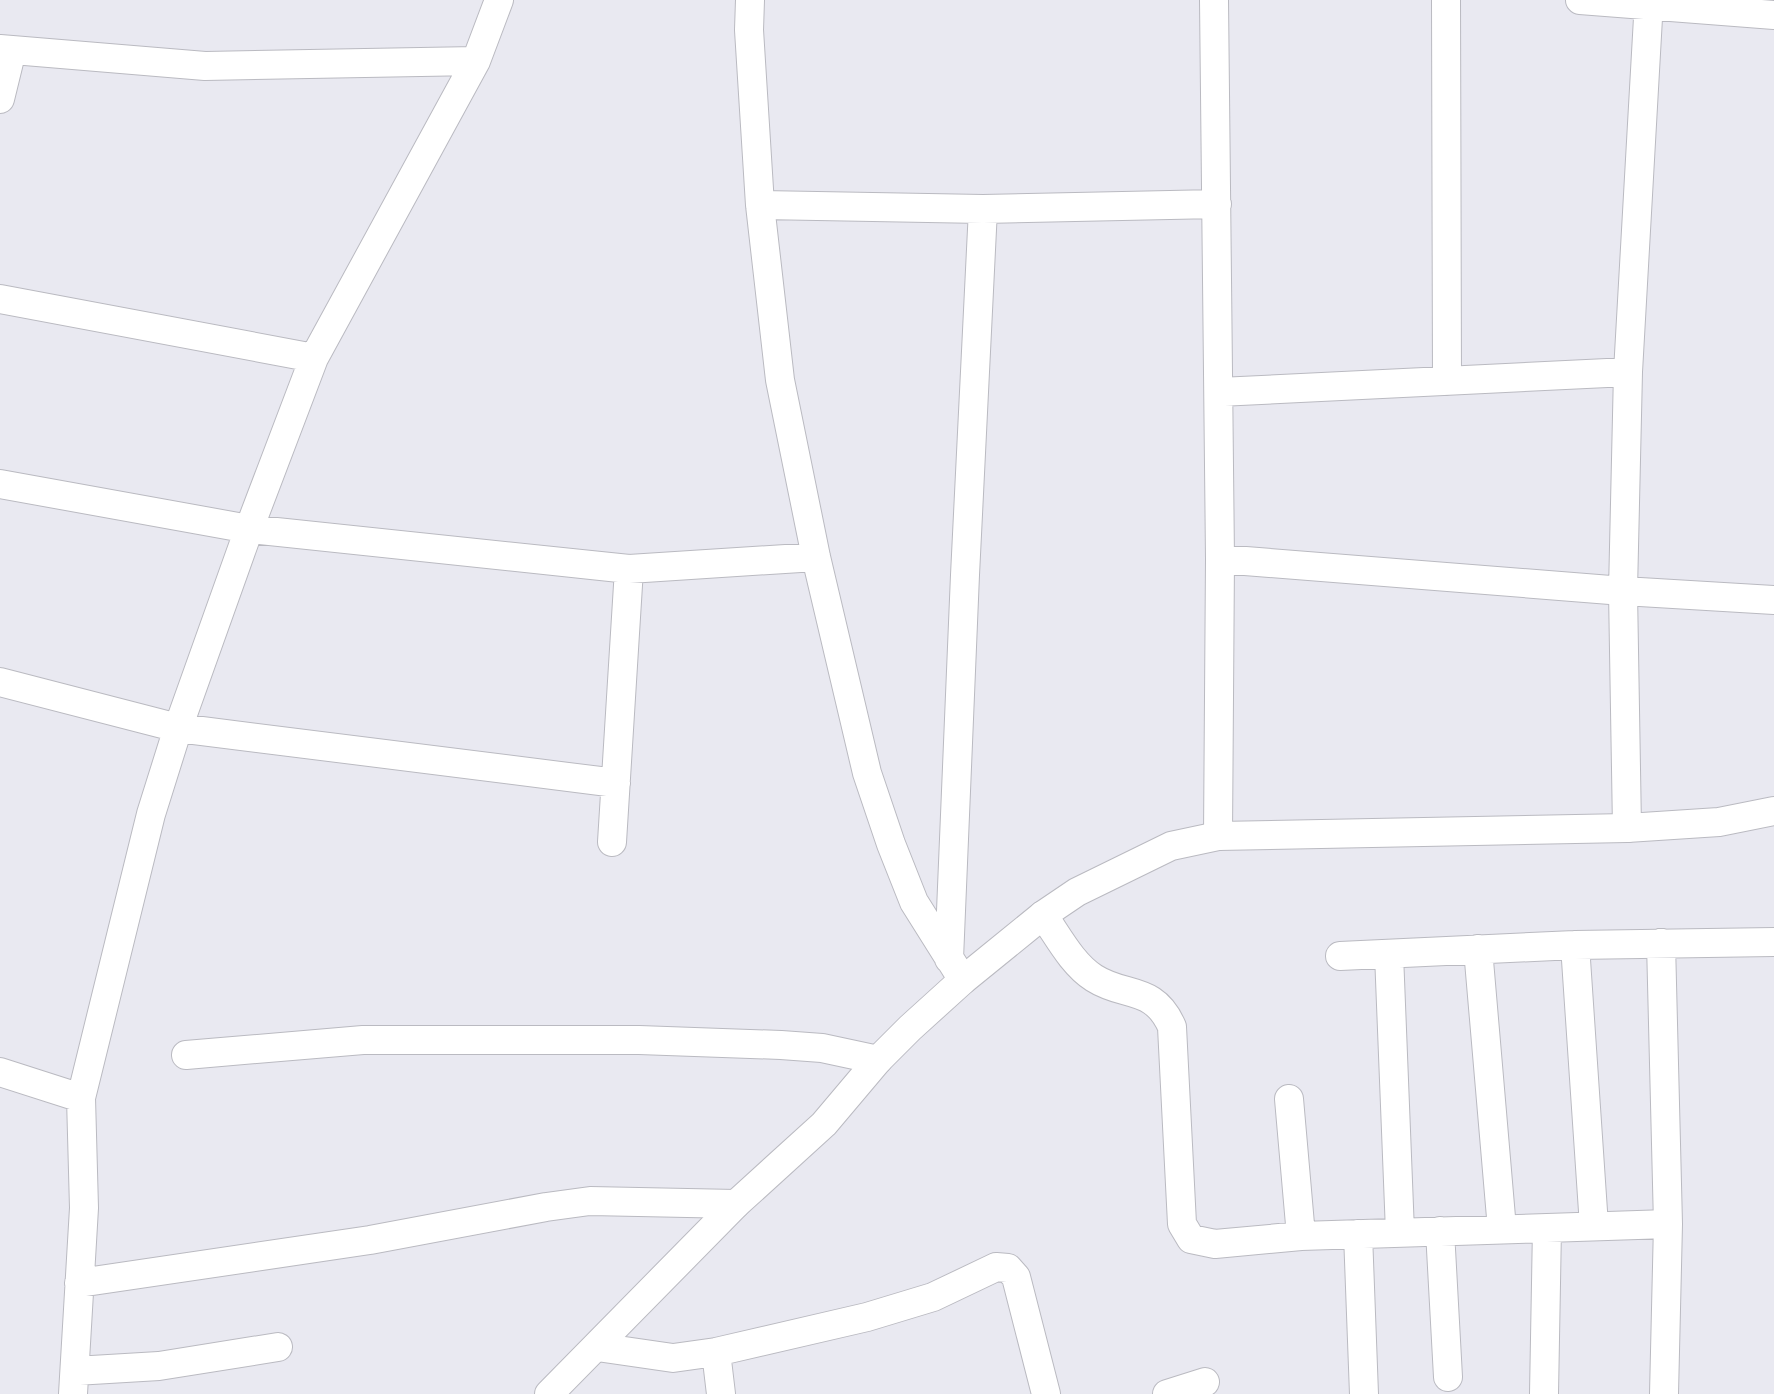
<svg xmlns="http://www.w3.org/2000/svg" width="1774" height="1394" viewBox="0 0 1774 1394" font-family="'Nunito Sans',sans-serif">
	<style>
		.lines { fill: none; stroke-linecap: round; stroke-linejoin: round }
		.minor-casing { stroke: #babac1; stroke-width: 30 }
		.major-casing { stroke: #babac1; stroke-width: 30 }
		.minor { stroke: #fff; stroke-width: 28 }
		.major { stroke: #fff; stroke-width: 28 }
	</style>
	<rect width="100%" height="100%" fill="#e9e9f1"/>
	<g class="lines">
		<g class="minor-casing">
			<path id="minor" d="M750 0 749 30 760 205 780 380 816 557 867 773 891 844 914 902 963 980
				M1214 0 1220 559 1218 836
				M1446 0 1447 381
				M1580 0 1774 15
				M1649 0 1628 372 1623 591 1774 600
				M0 49 205 66 476 61
				M0 99 12 50
				M760 205 983 209 1217 204
				M0 299 314 358
				M1219 392 1628 372
				M0 484 249 529 629 569
				M1220 559 1623 591 1627 828
				M0 682 178 728 616 783
				M612 842 629 569 816 557
				M1043 915C1058 936 1072 964 1094 978 1125 998 1154 985 1172 1027L1182 1224 1191 1239 1215 1244 1301 1236 1668 1224
				M1661 943 1668 1224 1664 1394
				M1575 945 1594 1226
				M1478 949 1502 1229
				M1389 954 1400 1232
				M1340 956 1575 945 1774 942
				M949 959 965 575 983 209
				M186 1055 363 1040H639L781 1045 822 1048 878 1060
				M0 1072 81 1098 151 814 178 728 249 529 314 358 476 61 499 0
				M1289 1099 1301 1236
				M1440 1231 1448 1377
				M1358 1234 1364 1394
				M79 1283 370 1240 546 1207 590 1201 736 1204
				M597 1347 673 1358 716 1352 867 1317 933 1297 996 1267 1008 1268 1016 1277 1046 1394
				M716 1352 721 1394
				M75 1371 159 1366 278 1347
				M73 1394 84 1208 81 1098
				M1167 1394 1205 1382
				M1544 1394 1547 1228"/>
		</g>
		<g class="major-casing">
			<path id="major" d="M549 1394 736 1204 824 1124 878 1060 910 1028 963 980 1043 915 1077 892 1171 846 1218 836 1627 828 1719 822 1774 811"/>
		</g>
		<use href="#minor" class="minor"/>
		<use href="#major" class="major"/>
	</g>
</svg>
